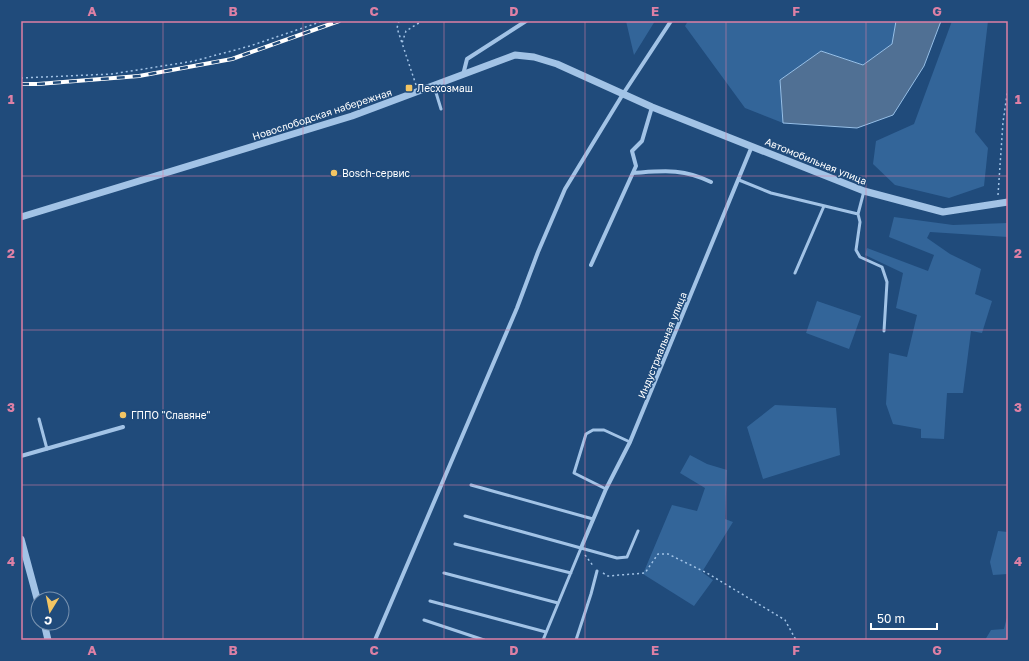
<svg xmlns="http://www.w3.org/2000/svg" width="1029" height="661" viewBox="0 0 1029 661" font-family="'Golos Text',sans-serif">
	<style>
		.green { fill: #336599 }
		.water { fill: #507094; stroke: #96bfe7 }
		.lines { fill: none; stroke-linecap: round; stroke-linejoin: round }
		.path { stroke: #a2c3e6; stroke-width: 1.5; stroke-dasharray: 2 3; stroke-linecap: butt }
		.service { stroke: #a2c3e6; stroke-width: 3 }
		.minor { stroke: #a2c3e6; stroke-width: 4 }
		.tertiary { stroke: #a2c3e6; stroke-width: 7 }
		.rail-casing { stroke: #fff; stroke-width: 4 }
		.rail { stroke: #204b7b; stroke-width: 2.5; stroke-dasharray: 8; stroke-linecap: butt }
		.grid { fill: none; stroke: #dd80a5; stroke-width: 1; stroke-opacity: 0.55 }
		.poi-dot { fill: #f3c563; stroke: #204b7b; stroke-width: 1.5 }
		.labels { text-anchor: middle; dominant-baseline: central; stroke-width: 3; stroke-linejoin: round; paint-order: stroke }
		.poi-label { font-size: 10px; fill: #fff; stroke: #204b7b; text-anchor: start }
		.street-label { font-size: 10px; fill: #fff; stroke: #204b7b }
		.neatline { fill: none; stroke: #dd80a5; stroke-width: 1.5 }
		.grid-label { font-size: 13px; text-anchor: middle; font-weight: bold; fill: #dd80a5 }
	</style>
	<rect width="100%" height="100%" fill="#204b7b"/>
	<path class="green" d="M626 21H655L634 55Z
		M688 21H896L892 44 863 65 821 51 780 80 783 123 745 108 685 26Z
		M952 21H988L975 132 988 148 984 186 949 198 895 185 873 164 876 141 914 124Z
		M894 217 953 225 1008 223V237L930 232 927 238 950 254 981 269 975 294 992 301 982 333 971 331 963 393H947L944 439 921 438V429L893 424 886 404 889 353 907 357 917 315 896 308 903 273 865 255 867 248 928 271 934 255 889 237Z
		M817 301 861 316 849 349 806 333Z
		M775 405 836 408 840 455 763 479 747 427Z
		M690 455 707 464 727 470 725 519 733 522 702 572 713 580 694 606 643 574 672 505 697 511 705 488 680 473Z
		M998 531 1008 532V574L993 575 990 562Z
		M1008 613V640H985L991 630 1004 629Z"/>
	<path class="water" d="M896 21H941L924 66 893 115 857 128 783 123 780 80 821 51 863 65 892 44Z"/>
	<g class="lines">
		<path class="path" d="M399 21 397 28 402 43
			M21 78 112 74 194 61 250 46 323 21
			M416 85 402 43 406 31 422 21
			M998 195 1003 122 1008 88
			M585 555 594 567
			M603 573 608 576 645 573 658 554H668L707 573 785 620 796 640"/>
		<path class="service" d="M434 86 441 109
			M739 180 771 193 858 214
			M864 191 858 214 860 222 856 250 860 257 882 267 887 282 884 331
			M795 273 824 206
			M39 419 47 449
			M471 485 593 519
			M606 489 574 473 586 434 593 430H604L630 442
			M465 516 617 558 627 557 638 531
			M455 544 571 573
			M444 573 558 603
			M430 601 546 632
			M424 620 484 640
			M543 640 581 548
			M576 640 591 594 597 571"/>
		<path class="minor" d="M463 75 467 59 526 21
			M633 173C663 171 682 168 711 182
			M591 265 636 166 632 151 642 141 652 107
			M21 456 123 427
			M581 548 606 489 630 442 752 146
			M375 640 517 308 538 252 565 189 623 94 671 21"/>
		<path class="tertiary" d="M21 217 352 116 515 55 534 57 557 64 652 107 864 191 943 212 1008 202
			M21 539 38 602
			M44 623 48 640"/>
		<g class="rail-casing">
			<path id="rail" d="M21 84H38L139 76 232 59 339 21"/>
		</g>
		<use href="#rail" class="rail"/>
	</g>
	<path class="grid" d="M163 21V640M303 21V640M444 21V640M585 21V640M726 21V640M866 21V640M21 176H1008M21 330H1008M21 485H1008"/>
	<g class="poi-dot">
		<rect x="405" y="84" width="8" height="8" rx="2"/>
		<circle cx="334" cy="173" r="4"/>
		<circle cx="123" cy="415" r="4"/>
	</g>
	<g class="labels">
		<g class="poi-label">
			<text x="417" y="88">Лесхозмаш</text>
			<text x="342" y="173">Bosch-сервис</text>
			<text x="131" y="415">ГППО "Славяне"</text>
		</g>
		<g class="street-label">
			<text transform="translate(322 114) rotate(-18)">Новослободская набережная</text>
			<text transform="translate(816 161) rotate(22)">Автомобильная улица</text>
			<text transform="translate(662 345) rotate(-68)">Индустриальная улица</text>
		</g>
	</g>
	<rect width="1029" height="661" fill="none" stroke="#204b7b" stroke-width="44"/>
	<g transform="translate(50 611) rotate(190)"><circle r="19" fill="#204b7b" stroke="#7993b0"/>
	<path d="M0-3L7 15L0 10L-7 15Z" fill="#f3c563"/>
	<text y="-6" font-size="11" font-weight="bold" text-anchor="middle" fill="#ffffff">С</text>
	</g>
	<path d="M871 623v6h66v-6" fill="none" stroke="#ffffff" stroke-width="2"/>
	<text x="877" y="623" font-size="12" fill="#ffffff" stroke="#204b7b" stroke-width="3" paint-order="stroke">50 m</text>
	<rect x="22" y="22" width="985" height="617" class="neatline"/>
	<g class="grid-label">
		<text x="92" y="16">A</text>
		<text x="233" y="16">B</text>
		<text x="374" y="16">C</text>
		<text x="514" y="16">D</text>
		<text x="655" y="16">E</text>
		<text x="796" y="16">F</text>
		<text x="937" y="16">G</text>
		<text x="11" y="104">1</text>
		<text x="1018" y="104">1</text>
		<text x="11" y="258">2</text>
		<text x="1018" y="258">2</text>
		<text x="11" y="412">3</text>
		<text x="1018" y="412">3</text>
		<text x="11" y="566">4</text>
		<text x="1018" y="566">4</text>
		<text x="92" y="655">A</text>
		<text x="233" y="655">B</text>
		<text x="374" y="655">C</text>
		<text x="514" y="655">D</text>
		<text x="655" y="655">E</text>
		<text x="796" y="655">F</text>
		<text x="937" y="655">G</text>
	</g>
</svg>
